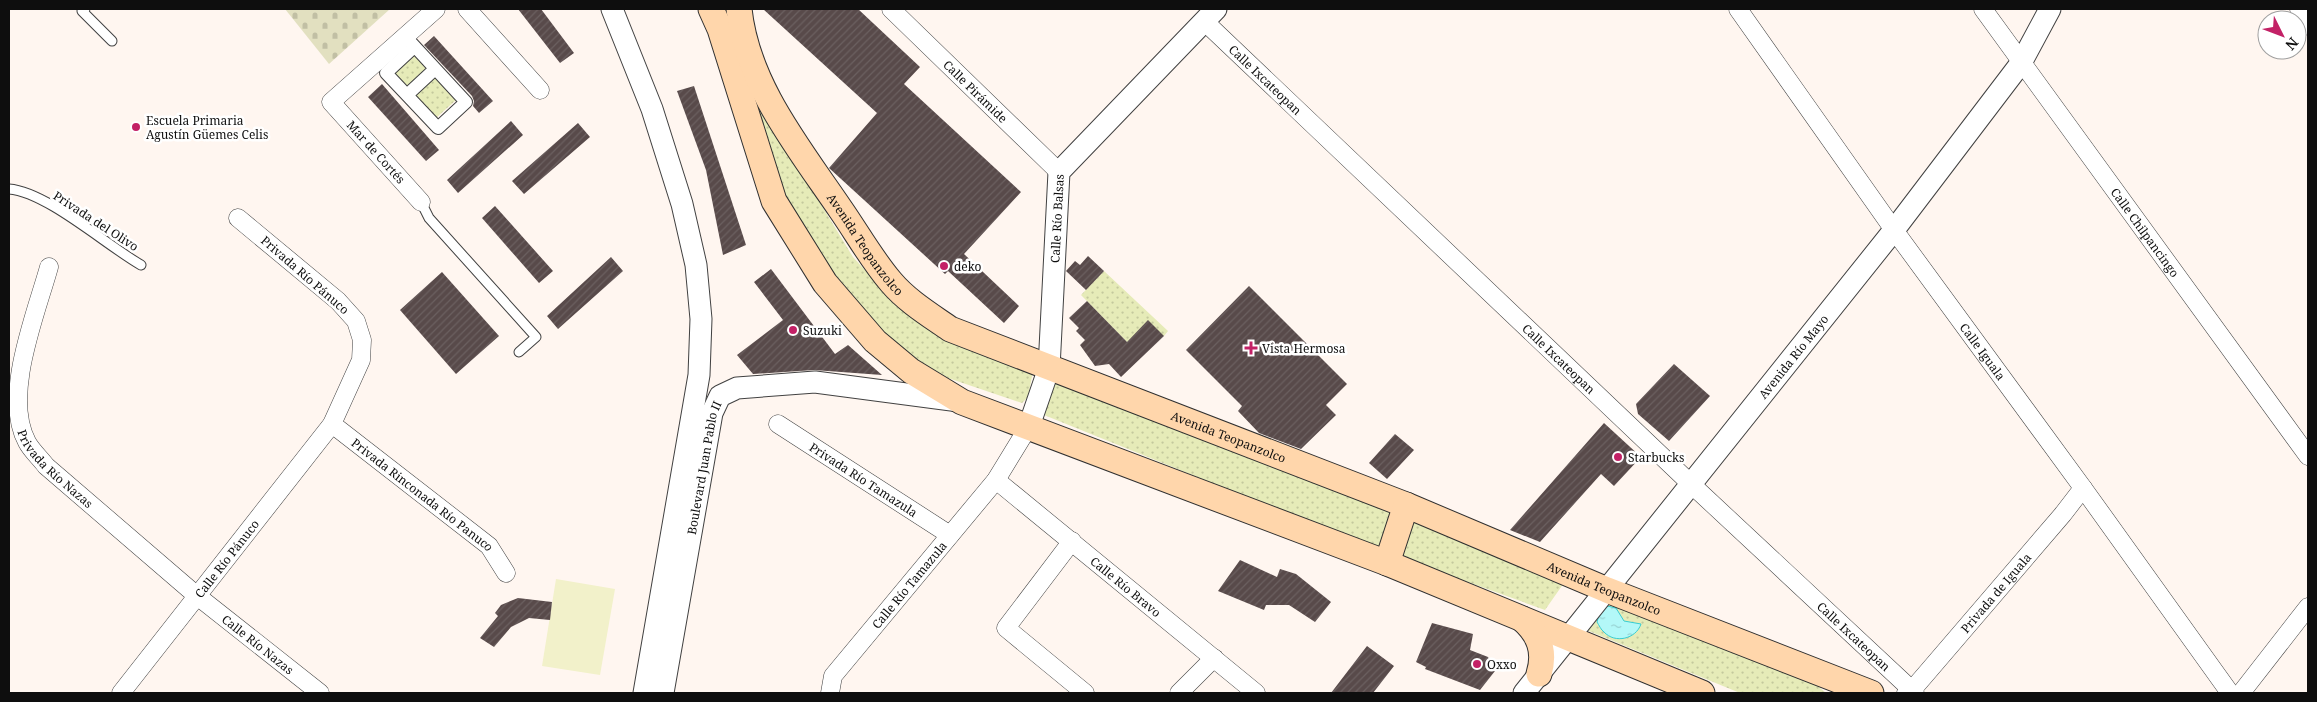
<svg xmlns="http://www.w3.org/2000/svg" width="2317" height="702" viewBox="0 0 2317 702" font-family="'Noto Serif',serif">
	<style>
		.grass { fill: url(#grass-dots) }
		.cemetery { fill: url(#cemetery-stones) }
		.pitch { fill: #f2f1ca }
		.water { fill: url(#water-ripples); stroke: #37ced2 }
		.building { fill: url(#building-hatch) }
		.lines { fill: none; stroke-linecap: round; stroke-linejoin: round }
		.service-casing { stroke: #414141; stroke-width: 11 }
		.pedestrian-casing { stroke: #414141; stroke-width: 14 }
		.minor-casing { stroke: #414141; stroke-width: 19 }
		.tertiary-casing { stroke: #414141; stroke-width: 23 }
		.secondary-casing { stroke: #303030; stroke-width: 27 }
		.service { stroke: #fff; stroke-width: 9 }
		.pedestrian { stroke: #fff; stroke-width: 12 }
		.minor { stroke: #fff; stroke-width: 18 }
		.tertiary { stroke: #fff; stroke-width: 21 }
		.secondary { stroke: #ffd6ab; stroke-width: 25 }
		.poi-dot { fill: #c32166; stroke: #fff; stroke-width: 2 }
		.labels { text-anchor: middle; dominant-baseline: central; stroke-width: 5; stroke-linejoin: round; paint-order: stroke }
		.street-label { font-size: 12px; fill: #0e0e0e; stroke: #fff }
		.poi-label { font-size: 12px; fill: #0e0e0e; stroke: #fff; text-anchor: start }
	</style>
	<defs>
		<pattern id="grass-dots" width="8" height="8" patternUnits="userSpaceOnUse" patternTransform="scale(1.25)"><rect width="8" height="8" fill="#e6ebb8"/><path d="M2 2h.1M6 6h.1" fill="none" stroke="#c4c89d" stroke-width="1.8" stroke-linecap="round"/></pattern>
		<pattern id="cemetery-stones" width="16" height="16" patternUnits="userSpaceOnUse" patternTransform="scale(1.25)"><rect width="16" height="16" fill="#e2e0c0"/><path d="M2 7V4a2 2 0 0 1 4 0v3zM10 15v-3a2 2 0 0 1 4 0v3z" fill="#c1bfa4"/></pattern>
		<pattern id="water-ripples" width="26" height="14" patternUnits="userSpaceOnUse" patternTransform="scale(1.25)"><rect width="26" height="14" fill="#b3f8f8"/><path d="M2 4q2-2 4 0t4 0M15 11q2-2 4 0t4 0" fill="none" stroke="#99d3d3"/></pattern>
		<pattern id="building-hatch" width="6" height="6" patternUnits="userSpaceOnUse" patternTransform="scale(1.25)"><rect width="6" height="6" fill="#584a4a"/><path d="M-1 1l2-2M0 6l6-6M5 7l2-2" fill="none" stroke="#6b6060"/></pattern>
	</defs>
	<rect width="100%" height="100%" fill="#fff6f0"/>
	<path class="grass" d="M414 52 429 68 408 88 393 72Z
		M739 70 853 257 874 280 1033 371 1028 397 1022 403 948 378 902 351 841 289 778 195Z
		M435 75 457 99 436 118 414 95Z
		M1104 271 1168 331 1164 336 1127 342 1081 295Z
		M1052 374 1566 580 1545 610 1360 543 1044 415Z
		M1608 598 1813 682 1826 693H1740L1584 629Z"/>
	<path class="cemetery" d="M285 9H390L329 64Z"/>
	<path class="pitch" d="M556 579 615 589 600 675 542 666Z"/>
	<path class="water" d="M1607 606 1616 608 1624 621 1641 624C1636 639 1615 644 1604 632 1601 630 1599 625 1597 622L1600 612Z"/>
	<path class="building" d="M518 9H541L574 53 560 63Z
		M763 9H858L920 67 904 84 1021 192 964 254 1019 306 1004 323 948 271 945 274 829 168 877 113Z
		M434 36 493 101 479 113 473 106 474 101 472 96 424 45Z
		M382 84 439 150 426 161 368 97Z
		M694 86 746 245 723 255 706 170 677 91Z
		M511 121 523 135 458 193 447 180Z
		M578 123 590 137 524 194 512 181Z
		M495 206 553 271 539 283 482 218Z
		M1088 256 1104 271 1086 290 1066 271 1075 261 1080 265Z
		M611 257 623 271 558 329 547 316Z
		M771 269 835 354 848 345 882 375 814 370 753 374 737 355 783 320 754 282Z
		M442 272 499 336 456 374 400 310Z
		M1249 286 1347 384 1326 405 1336 415 1301 449 1259 433 1238 411 1242 406 1186 350Z
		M1087 301 1127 342 1148 320 1164 336 1121 377 1109 364 1095 366 1080 345 1085 340 1076 331 1079 328 1069 318Z
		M1674 364 1710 396 1669 441 1638 414 1636 404Z
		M1604 423 1641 457 1614 486 1601 474 1540 542 1510 530Z
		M1395 434 1414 450 1387 479 1369 463Z
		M1240 560 1277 577 1280 569 1296 574 1331 602 1315 622 1289 605H1266L1264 610 1218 591Z
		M518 598 552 602 550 620 529 618 511 627 494 647 480 638 498 616 495 613 501 605Z
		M1432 623 1473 634 1470 650 1488 657 1495 671 1480 690 1425 669 1426 667 1416 662Z
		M1367 646 1394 666 1373 693H1331Z"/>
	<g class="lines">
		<g class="service-casing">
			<path id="service" d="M85 9 82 11 112 41
				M9 189C47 192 106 245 141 265
				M421 202 429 218 536 337 519 352"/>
		</g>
		<g class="pedestrian-casing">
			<path id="pedestrian" d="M405 36 466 102 438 128 386 73 414 47
				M407 95 435 69"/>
		</g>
		<g class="minor-casing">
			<g id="minor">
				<path d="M467 9 540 90"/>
				<path id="s1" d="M891 9 1059 172"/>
				<path id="s2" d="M1738 9 1894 230 2083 488 2230 693"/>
				<path id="s3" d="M1983 9 2308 456"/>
				<path d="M2299 9 2308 26"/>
				<path id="s4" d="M1204 21 1691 484 1915 693"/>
				<path d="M421 202 331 102 436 9"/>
				<path id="s5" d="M49 267C36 314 2 396 27 442 31 450 40 458 46 466L196 595 320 693"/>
				<path id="s6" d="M332 424 489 546 506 573"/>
				<path id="s7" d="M778 424 950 535"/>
				<path id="s8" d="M996 480 1256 693"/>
				<path d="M1072 541 1006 628 1085 693"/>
				<path id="s9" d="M121 693 332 424 361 360 362 340 356 321 338 301 238 218"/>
				<path id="s10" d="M830 693 833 676 996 480 1029 426"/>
				<path d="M1179 693 1214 658"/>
				<path id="s11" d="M1906 693 1912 690 1925 675 2063 514 2083 488"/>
				<path d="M2241 693 2308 607"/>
			</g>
		</g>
		<g class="tertiary-casing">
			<g id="tertiary">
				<path d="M612 9 652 109 682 204 696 265 701 319 699 375 644 693"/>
				<path id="s12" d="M1029 426 1049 368 1059 172 1216 9"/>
				<path id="s13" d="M663 693 712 413 720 396 737 388 815 382 959 401"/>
				<path id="s14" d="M1524 693 1894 230 2021 63 2050 9"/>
			</g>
		</g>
		<g class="secondary-casing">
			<g id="secondary">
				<path d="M711 9 720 29 774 201 825 283 875 341 911 371 962 402 1387 563 1702 693"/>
				<path id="s15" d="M739 9C747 85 799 148 841 210 857 233 872 260 891 282 907 301 930 315 950 329L1406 505 1607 590 1871 693"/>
				<path d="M1387 563 1406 505"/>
				<path d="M1522 619C1539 634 1546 651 1539 674"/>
			</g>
		</g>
		<use href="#service" class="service"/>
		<use href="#pedestrian" class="pedestrian"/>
		<use href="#minor" class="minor"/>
		<use href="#tertiary" class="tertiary"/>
		<use href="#secondary" class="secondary"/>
	</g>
	<g class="poi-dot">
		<circle cx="136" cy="127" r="5"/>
		<circle cx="944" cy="266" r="5"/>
		<circle cx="793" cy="330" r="5"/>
		<path d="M1248.5 340.5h5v5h5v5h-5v5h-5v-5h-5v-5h5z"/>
		<circle cx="1618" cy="457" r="5"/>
		<circle cx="1477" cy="664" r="5"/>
	</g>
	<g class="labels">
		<g class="street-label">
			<text stroke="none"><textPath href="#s4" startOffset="85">Calle Ixcateopan</textPath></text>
			<text stroke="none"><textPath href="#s1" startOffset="118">Calle Pirámide</textPath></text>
			<text transform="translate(376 152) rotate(48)">Mar de Cortés</text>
			<text stroke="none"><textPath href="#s12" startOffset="211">Calle Río Balsas</textPath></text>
			<text transform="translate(96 221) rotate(33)">Privada del Olivo</text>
			<text stroke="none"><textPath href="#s3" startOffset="276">Calle Chilpancingo</textPath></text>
			<text stroke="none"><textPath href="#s15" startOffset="270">Avenida Teopanzolco</textPath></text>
			<text transform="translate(305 275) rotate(41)">Privada Río Pánuco</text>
			<text stroke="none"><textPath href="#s2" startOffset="421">Calle Iguala</textPath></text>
			<text stroke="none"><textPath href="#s14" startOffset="431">Avenida Río Mayo</textPath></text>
			<text stroke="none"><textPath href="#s4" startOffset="490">Calle Ixcateopan</textPath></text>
			<text stroke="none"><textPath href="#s15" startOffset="690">Avenida Teopanzolco</textPath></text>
			<text stroke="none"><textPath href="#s5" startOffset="219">Privada Río Nazas</textPath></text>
			<text stroke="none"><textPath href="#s13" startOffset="229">Boulevard Juan Pablo II</textPath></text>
			<text stroke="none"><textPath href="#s7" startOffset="102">Privada Río Tamazula</textPath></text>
			<text stroke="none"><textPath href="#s6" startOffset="115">Privada Rinconada Río Panuco</textPath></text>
			<text stroke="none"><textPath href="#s9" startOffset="171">Calle Río Pánuco</textPath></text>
			<text stroke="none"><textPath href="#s10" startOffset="136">Calle Río Tamazula</textPath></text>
			<text stroke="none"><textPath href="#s8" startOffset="168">Calle Río Bravo</textPath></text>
			<text stroke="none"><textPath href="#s15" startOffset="1095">Avenida Teopanzolco</textPath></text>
			<text stroke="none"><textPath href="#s11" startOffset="135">Privada de Iguala</textPath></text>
			<text stroke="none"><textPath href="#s4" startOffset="895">Calle Ixcateopan</textPath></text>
			<text stroke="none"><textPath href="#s5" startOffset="488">Calle Río Nazas</textPath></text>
		</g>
		<g class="poi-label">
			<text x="146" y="120">Escuela Primaria<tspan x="146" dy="14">Agustín Güemes Celis</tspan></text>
			<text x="954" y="266">deko</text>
			<text x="803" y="330">Suzuki</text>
			<text x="1262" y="348">Vista Hermosa</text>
			<text x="1628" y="457">Starbucks</text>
			<text x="1487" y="664">Oxxo</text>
		</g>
	</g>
	<rect width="2317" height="702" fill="none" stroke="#0e0e0e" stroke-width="20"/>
	<g transform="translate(2282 35) rotate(132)"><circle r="24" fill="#ffffff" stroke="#9f9f9f"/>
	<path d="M0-4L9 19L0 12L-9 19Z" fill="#c32166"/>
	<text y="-8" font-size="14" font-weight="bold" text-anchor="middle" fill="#0e0e0e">N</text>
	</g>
</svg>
